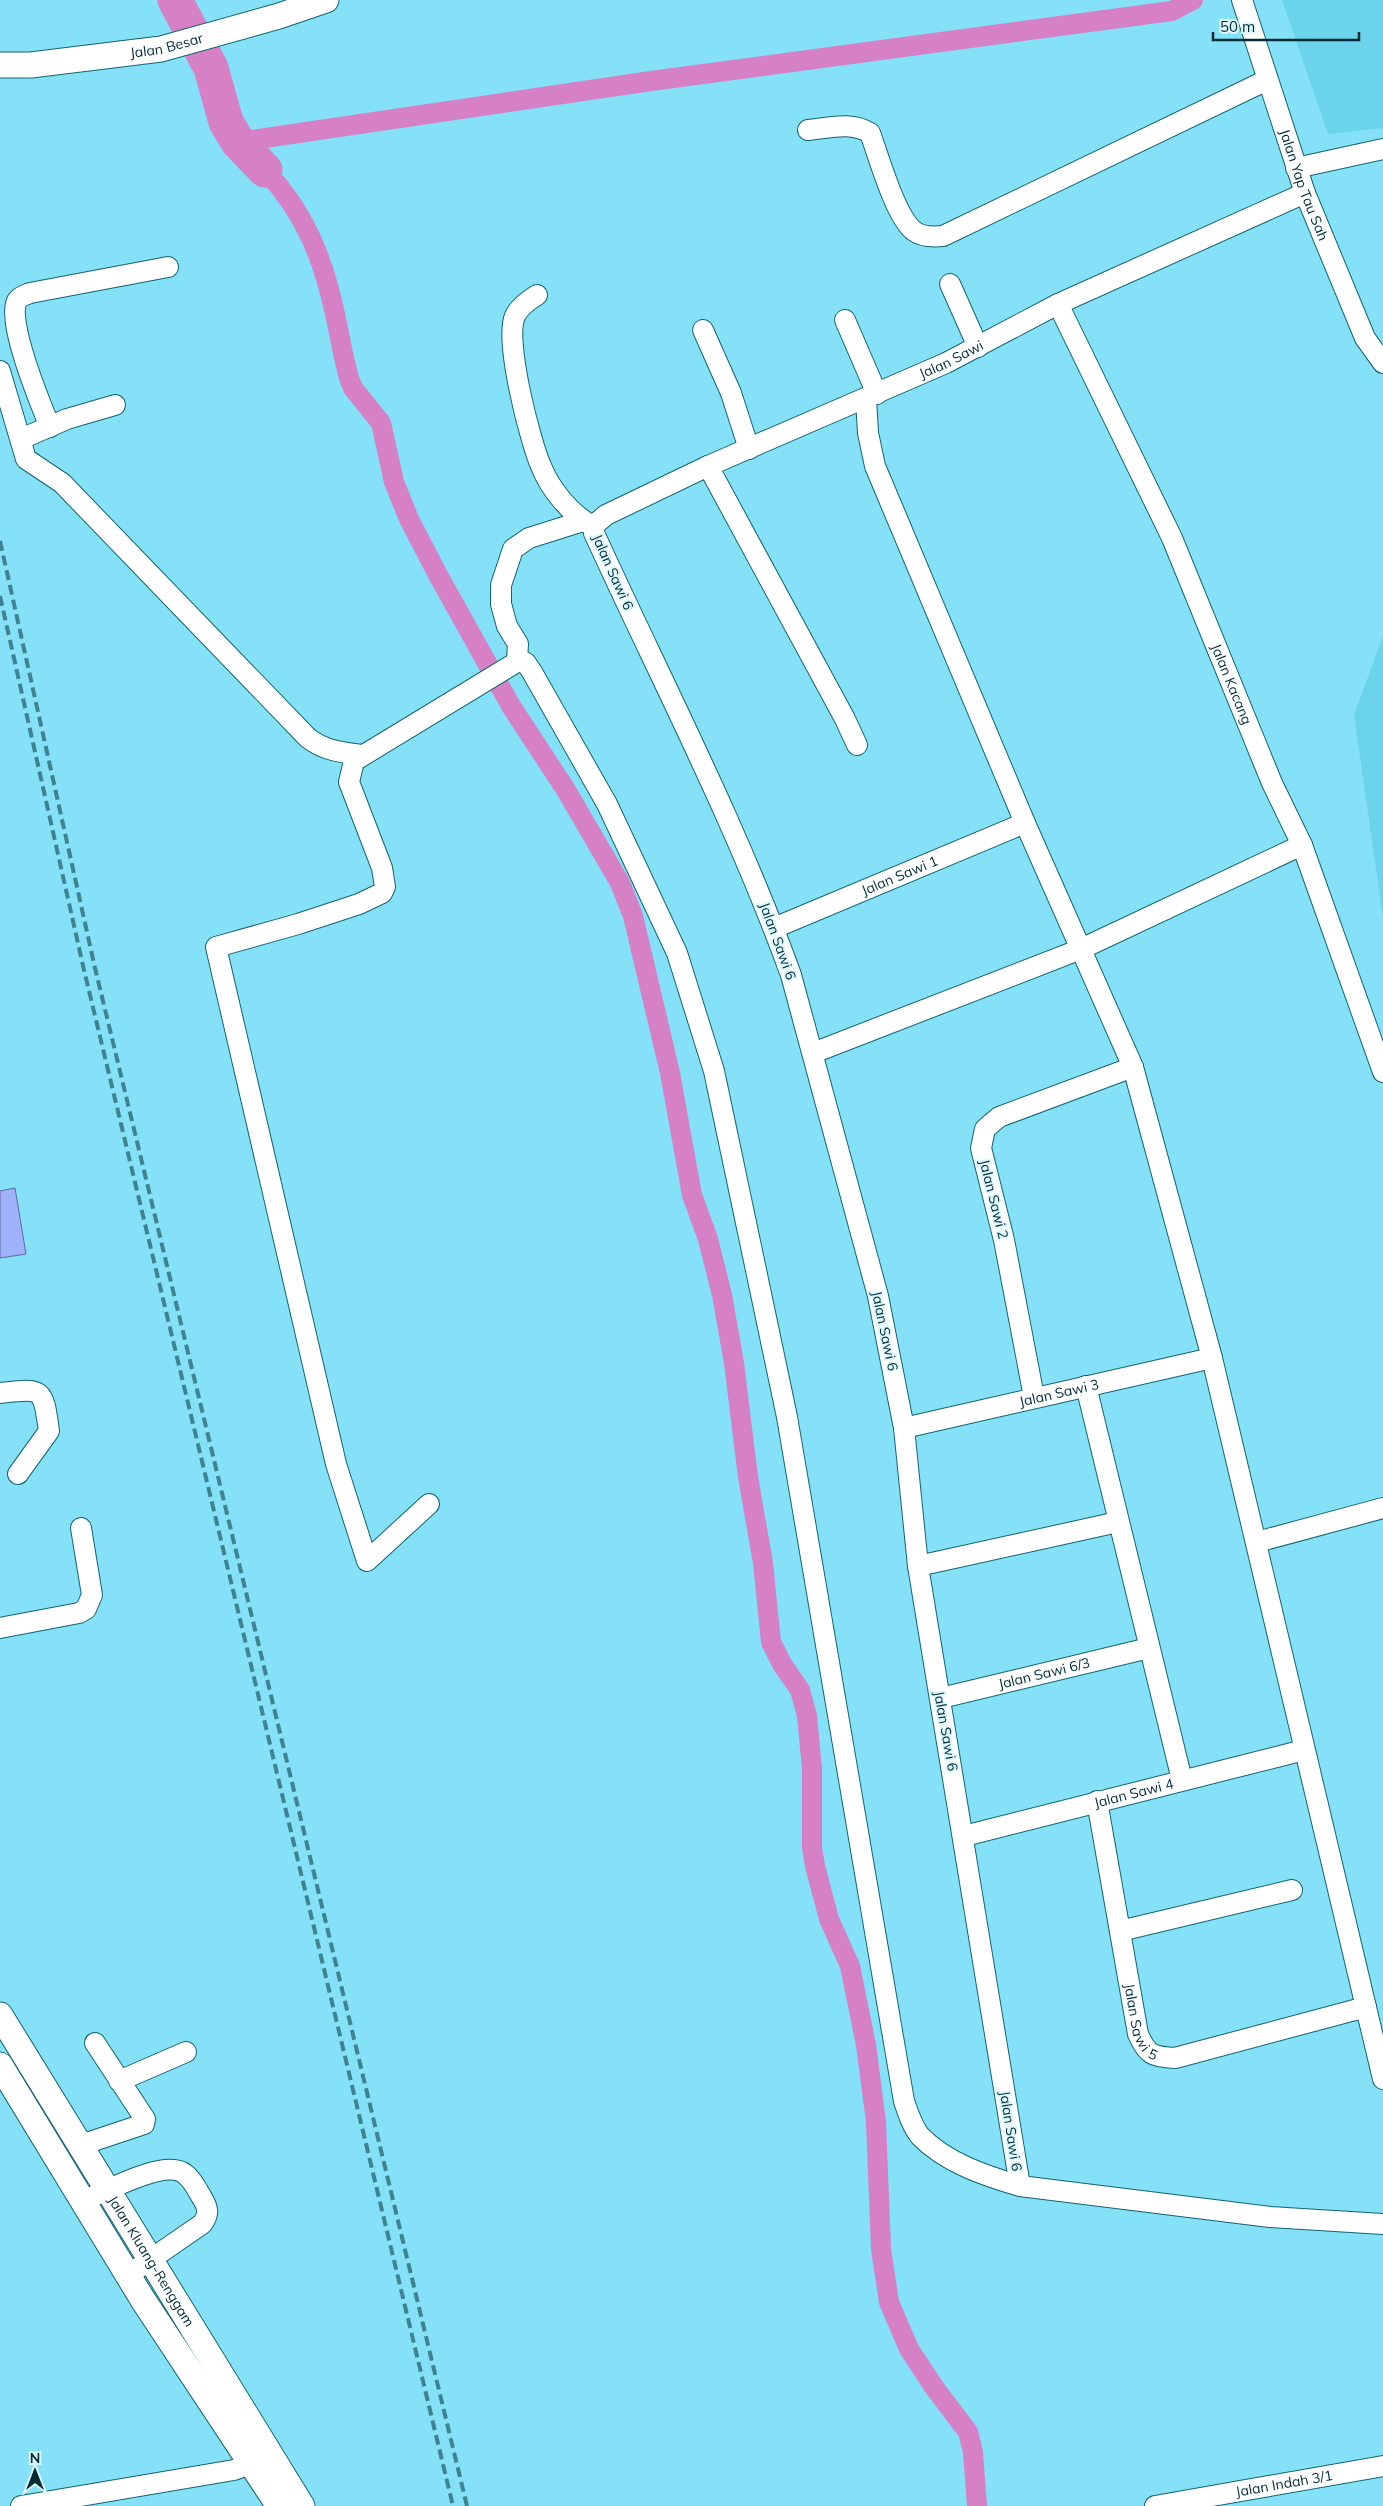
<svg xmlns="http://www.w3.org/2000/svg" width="1383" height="2506" viewBox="0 0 1383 2506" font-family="Mulish,sans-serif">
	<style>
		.built { fill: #6cd4ea }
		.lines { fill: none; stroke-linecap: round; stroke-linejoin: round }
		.canal { stroke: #d681c6; stroke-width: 20 }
		.river { stroke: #d681c6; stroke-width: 35 }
		.building { fill: #a1b2fc; stroke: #5c69a4 }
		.minor-casing { stroke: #136372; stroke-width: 22 }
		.major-casing { stroke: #136372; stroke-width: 27 }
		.minor { stroke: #fff; stroke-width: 20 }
		.major { stroke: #fff; stroke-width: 25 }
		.rail { stroke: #3f8291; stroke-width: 4; stroke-dasharray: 10 5; stroke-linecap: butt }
		.labels { text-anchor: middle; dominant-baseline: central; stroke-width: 4; stroke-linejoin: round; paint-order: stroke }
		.street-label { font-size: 14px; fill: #012c35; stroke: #def7fd }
	</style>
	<rect width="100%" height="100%" fill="#84e1f7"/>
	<path class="built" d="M1282 0H1383V128L1328 134Z
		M1383 636V918L1354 715Z"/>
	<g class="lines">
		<path class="canal" d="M238 142 651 81 1172 11 1193 0
			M265 170C305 213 323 258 335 314 340 336 343 357 349 378L353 388 381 423 394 482 409 519 438 575 511 706 566 790 620 883 633 916 670 1073 692 1195 708 1239 722 1295 734 1363 748 1477 763 1563 771 1642 782 1664 800 1690 807 1716 812 1769V1848L815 1866 829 1919 850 1966 866 2045 876 2122 881 2249 889 2302 909 2349 934 2387 968 2432 973 2452 977 2506"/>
		<path class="river" d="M175 0 211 68 226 122 238 142 265 170"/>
	</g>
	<path class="building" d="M15 1188 26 1254 0 1258V1191Z"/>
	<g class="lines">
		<g class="minor-casing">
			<g id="minor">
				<path id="s1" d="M1242 0 1305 193 1365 338 1383 363"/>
				<path d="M808 130C829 128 851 121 870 133 879 157 895 216 914 231 922 237 933 237 943 236L1267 80"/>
				<path d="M1296 168 1383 149"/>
				<path d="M950 284 978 347"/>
				<path d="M537 295C529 300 519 307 515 316 504 340 530 441 541 466 550 489 571 515 593 526"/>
				<path id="s2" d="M1058 304 1172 538 1272 783 1302 845 1383 1072"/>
				<path d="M845 320 877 394"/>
				<path d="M703 330 731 393 749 449"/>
				<path d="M0 371 26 459 62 483 308 738C325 751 341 752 362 755"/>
				<path d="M866 399 868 433 875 466 1025 823 1133 1067 1212 1358 1383 2079"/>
				<path d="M50 427C41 405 6 321 17 301 20 296 25 295 30 293L168 267"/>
				<path d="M21 439 67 419 115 405"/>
				<path d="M708 466 845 719 857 745"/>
				<path d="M517 660 518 644 507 626 501 604V585L513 549 529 538 583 521"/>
				<path id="s3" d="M774 928 1025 823"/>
				<path d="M813 1053 1081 949 1302 845"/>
				<path d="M1086 1386 1182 1780"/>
				<path d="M0 1393C43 1388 43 1387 49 1431L18 1474"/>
				<path d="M1034 1397 1004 1240 981 1148 985 1129 999 1117 1133 1067"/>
				<path id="s4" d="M904 1428 1212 1358"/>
				<path d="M429 1504 367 1561 336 1464 216 947 298 924 359 904 382 893 385 887 382 868 349 782 354 761 520 660 526 663 532 672 607 804 677 953 714 1071 787 1417 904 2101C908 2113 912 2126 920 2136 946 2163 986 2176 1020 2186L1270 2217 1383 2224"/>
				<path d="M1257 1542 1383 1508"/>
				<path d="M918 1566 1118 1522"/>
				<path d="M0 1628 79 1613 86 1609 92 1595 81 1528"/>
				<path id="s5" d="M941 1698 1149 1648"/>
				<path id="s6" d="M1097 1801 1138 2034C1147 2055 1153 2057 1175 2058L1366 2007"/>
				<path id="s7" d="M964 1836 1304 1750"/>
				<path d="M1120 1931 1292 1890"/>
				<path d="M119 2081 186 2052"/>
				<path d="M81 2145 144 2124 145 2119 95 2043"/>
				<path id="s8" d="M1020 2186 918 1566 904 1428 878 1296 791 975C736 823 661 680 594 533L593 526 606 515 708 466 946 363 1058 304 1305 193"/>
				<path d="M94 2196C112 2188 167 2159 185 2174 192 2179 197 2189 201 2196 208 2207 210 2214 202 2224L128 2275"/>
				<path d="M21 2506 234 2470 263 2459"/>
				<path id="s9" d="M1155 2506 1383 2466"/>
			</g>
		</g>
		<g class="major-casing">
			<g id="major">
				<path id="s10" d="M0 65H31L161 49 279 16 326 0"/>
				<path id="s11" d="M0 2015 302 2506"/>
				<path d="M0 2065 143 2300 279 2506"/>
			</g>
		</g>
		<use href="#minor" class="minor"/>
		<use href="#major" class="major"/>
		<path class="rail" d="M0 541 95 968 467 2506
			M0 596 84 970 453 2506"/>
	</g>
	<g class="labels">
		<g class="street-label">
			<text stroke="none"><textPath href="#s10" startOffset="168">Jalan Besar</textPath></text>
			<text stroke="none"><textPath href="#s1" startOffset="195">Jalan Yap Tau Sah</textPath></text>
			<text stroke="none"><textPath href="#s8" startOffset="2121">Jalan Sawi</textPath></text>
			<text transform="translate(613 572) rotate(66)">Jalan Sawi 6</text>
			<text stroke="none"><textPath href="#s2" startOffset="418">Jalan Kacang</textPath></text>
			<text stroke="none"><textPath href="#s3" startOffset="136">Jalan Sawi 1</textPath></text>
			<text transform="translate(778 941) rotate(70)">Jalan Sawi 6</text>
			<text transform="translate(994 1199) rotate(76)">Jalan Sawi 2</text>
			<text transform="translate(885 1331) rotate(78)">Jalan Sawi 6</text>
			<text stroke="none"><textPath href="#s4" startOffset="159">Jalan Sawi 3</textPath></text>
			<text stroke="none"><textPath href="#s5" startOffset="106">Jalan Sawi 6/3</textPath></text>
			<text transform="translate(946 1731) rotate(80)">Jalan Sawi 6</text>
			<text stroke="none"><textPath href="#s7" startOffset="175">Jalan Sawi 4</textPath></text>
			<text stroke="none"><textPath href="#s6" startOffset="226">Jalan Sawi 5</textPath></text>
			<text transform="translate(1011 2131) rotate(81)">Jalan Sawi 6</text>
			<text stroke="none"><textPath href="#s11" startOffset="289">Jalan Kluang-Renggam</textPath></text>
			<text stroke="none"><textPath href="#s9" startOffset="131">Jalan Indah 3/1</textPath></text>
		</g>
	</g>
	<g transform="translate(35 2471)" stroke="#def7fd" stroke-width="4" paint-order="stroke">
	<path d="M0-4L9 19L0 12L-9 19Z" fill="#012c35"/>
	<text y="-8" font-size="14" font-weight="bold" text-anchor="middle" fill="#012c35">N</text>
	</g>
	<path d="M1213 32v8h146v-8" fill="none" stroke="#012c35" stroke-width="2.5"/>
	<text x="1220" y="32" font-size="15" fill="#012c35" stroke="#def7fd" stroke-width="4" paint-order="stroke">50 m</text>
</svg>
